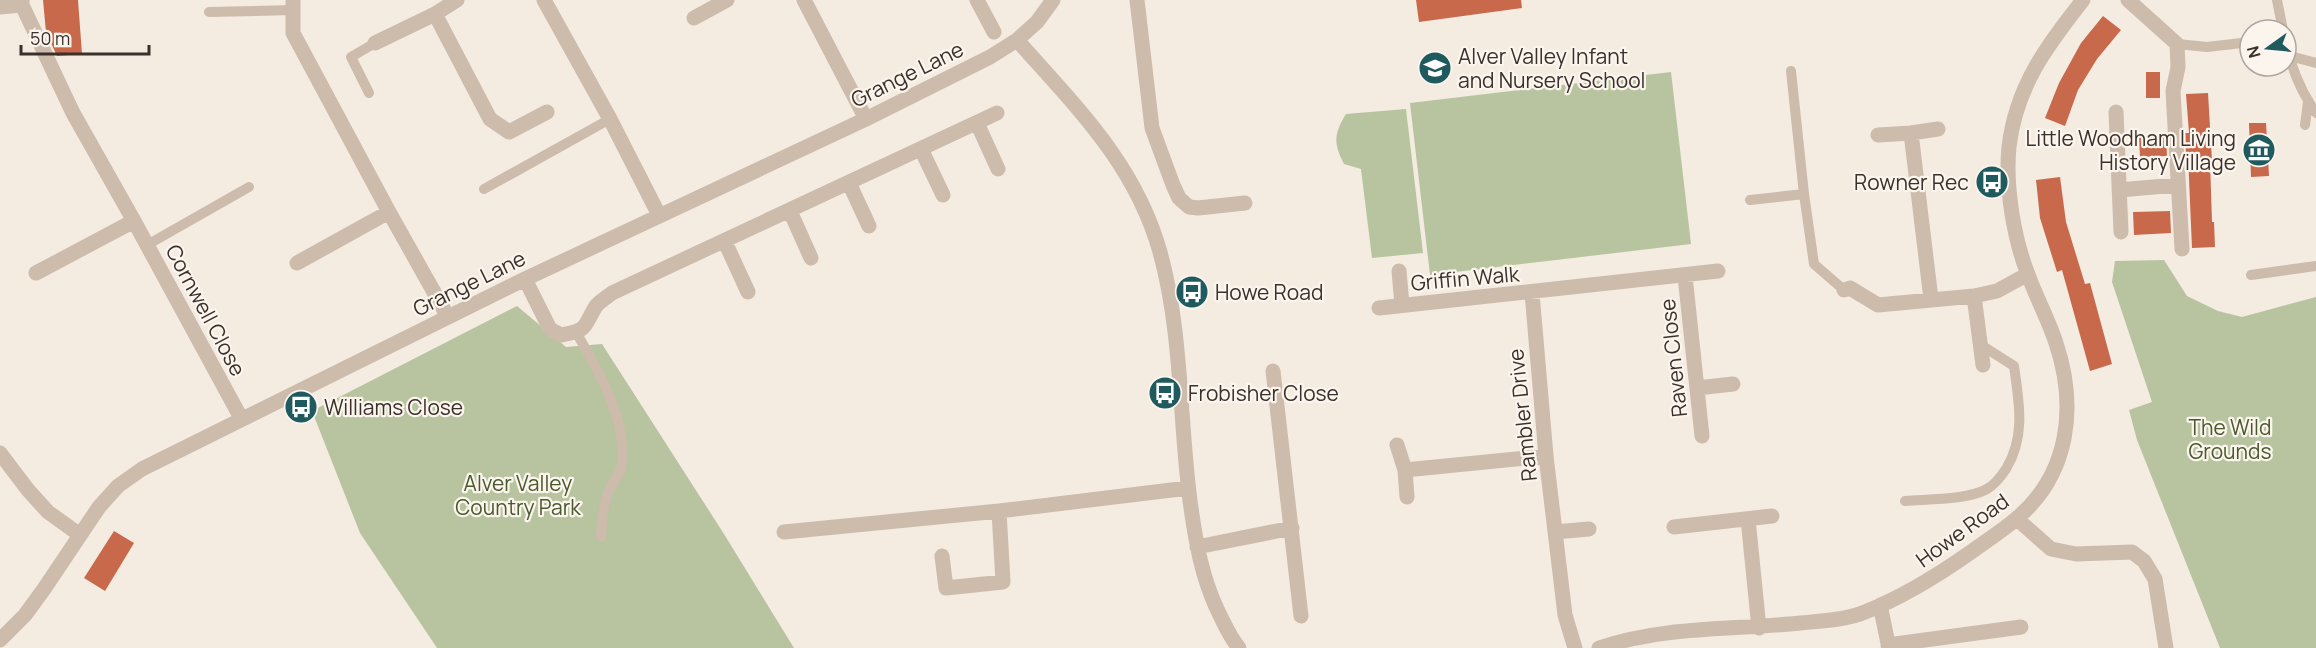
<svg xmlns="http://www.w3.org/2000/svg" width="2316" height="648" viewBox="0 0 2316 648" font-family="Manrope,sans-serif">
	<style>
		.green { fill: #b8c4a0 }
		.building { fill: #c8694b }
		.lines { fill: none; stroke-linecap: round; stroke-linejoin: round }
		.lane { stroke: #cdbbac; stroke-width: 10 }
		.street { stroke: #cdbbac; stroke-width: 15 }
		.labels { text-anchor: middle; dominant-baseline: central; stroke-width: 4.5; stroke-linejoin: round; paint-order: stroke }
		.poi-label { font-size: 21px; fill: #3b302b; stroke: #fbf5ee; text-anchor: start }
		.street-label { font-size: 21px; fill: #3b302b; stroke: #fbf5ee }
		.park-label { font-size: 21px; fill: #4a5a2e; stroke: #fbf5ee }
	</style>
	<rect width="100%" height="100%" fill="#f4ebe1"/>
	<path class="green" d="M1671 72 1691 244 1430 275 1410 103Z
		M1406 109 1423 253 1372 258 1361 169 1344 164C1333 143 1334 134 1346 114Z
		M2164 260 2187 296 2218 311 2242 317 2316 297V648H2220L2137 440 2129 410 2152 402 2112 282 2115 261Z
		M517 306 566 347 602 344 724 534 794 648H437L360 533 312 411Z"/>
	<path class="building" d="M43 0H78L82 54 57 56 46 32Z
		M1416 0H1521L1522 8 1419 22Z
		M2103 16 2121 30 2097 59 2078 90 2065 126 2045 118 2059 83 2081 43Z
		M2146 72H2160V98H2146Z
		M2208 93 2212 161H2210L2212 222H2214L2215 247 2192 248 2188 155H2186L2185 133H2189L2186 94Z
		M2249 123H2266L2269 176 2251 177Z
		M2166 134 2167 156 2140 157 2139 136Z
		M2060 177 2066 222 2085 284 2090 283 2112 364 2090 371 2062 270 2057 272 2040 218 2036 180Z
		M2170 211 2171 233 2134 235 2133 212Z
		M114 531 134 543 105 591 84 578Z"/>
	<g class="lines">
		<path class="lane" d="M2277 0 2283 30
			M209 12 293 10
			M2286 43C2291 67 2302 93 2316 113
			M2177 44 2207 47 2250 42
			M2286 55 2316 63
			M1791 71 1804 194
			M369 93 351 57 375 43
			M2305 125 2308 102
			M484 189 610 119
			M1750 200 1804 194 1814 264 1844 290
			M147 245 249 187
			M2251 275 2316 266
			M576 332C597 369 627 418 622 463 621 476 610 484 607 496 602 509 602 524 601 537
			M1905 501C1929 499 1967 500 1987 489 1994 485 2002 475 2006 469 2026 436 2019 402 2014 366L1981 345"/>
		<path class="street" d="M22 0V5L73 113 134 221 241 418
			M293 0V33L389 212 448 317
			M544 0 610 119 659 215
			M804 0 866 119
			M977 0 994 32
			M1137 0 1152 128 1173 185 1179 198 1189 207 1198 208 1245 203
			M2128 0 2177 44 2178 67 2173 91 2182 249
			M0 7 22 5
			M435 14 490 119 509 132 547 112
			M694 18 727 0
			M1017 40C1076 107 1135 163 1160 252 1183 335 1179 424 1191 508 1196 543 1202 577 1217 609 1224 623 1229 636 1239 648
			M375 43 435 14 457 0
			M2116 112 2121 232
			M977 123 998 169
			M1911 133 1938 129
			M1878 135 1911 133 1931 299
			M921 149 943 195
			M849 183 869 226
			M2119 190 2177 185
			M790 211 811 258
			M725 242 748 292
			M297 263 389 212
			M1399 271 1402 305
			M36 273 134 221
			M1685 276 1702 436
			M525 279 550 329 561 335C589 330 583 327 596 306 600 301 607 297 612 293L997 113
			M1844 290 1850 288 1878 305 1974 296 1997 291 2028 274
			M1532 293 1546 456 1565 615 1575 648
			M1974 296 1983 365
			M1379 308 1718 271
			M1273 371 1301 616
			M1697 388 1733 384
			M1397 445 1405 470 1407 497
			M0 453 28 490 48 512 80 535
			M1405 470 1546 456
			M1748 519 1759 628
			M2017 519 2051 549 2076 554 2132 552 2144 561 2155 579 2166 648
			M1674 527 1772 516
			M784 532 999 511
			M1555 532 1589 529
			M1197 547 1292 528
			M942 556 946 588 1003 582 999 511 1188 488
			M1880 605 1889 648
			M0 640 25 615 44 589 99 507 118 486 142 469 525 279 866 119 990 57 1017 40 1037 22 1053 0
			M1888 645 2021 627
			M1599 648C1663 626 1733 630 1800 623 1821 621 1846 620 1865 612 1903 597 1937 576 1971 552 1986 541 2002 531 2016 519 2070 474 2077 406 2056 343 2049 321 2037 299 2029 277 2014 240 2005 187 2009 147 2016 86 2047 46 2083 0"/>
	</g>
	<defs>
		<g id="school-disc" transform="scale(1.725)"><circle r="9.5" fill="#1f5a5e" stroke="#fbf5ee"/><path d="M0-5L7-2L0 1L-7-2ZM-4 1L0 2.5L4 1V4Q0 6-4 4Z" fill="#fff"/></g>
		<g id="museum-disc" transform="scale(1.725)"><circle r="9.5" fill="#1f5a5e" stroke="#fbf5ee"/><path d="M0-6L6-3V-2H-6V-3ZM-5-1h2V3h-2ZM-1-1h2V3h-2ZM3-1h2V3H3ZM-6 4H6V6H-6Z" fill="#fff"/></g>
		<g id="bus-disc" transform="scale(1.725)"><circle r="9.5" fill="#1f5a5e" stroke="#fbf5ee"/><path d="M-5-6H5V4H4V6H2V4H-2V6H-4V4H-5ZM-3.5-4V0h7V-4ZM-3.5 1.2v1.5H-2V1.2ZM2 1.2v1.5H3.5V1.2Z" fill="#fff"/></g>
	</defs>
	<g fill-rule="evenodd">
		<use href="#school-disc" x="1435" y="68"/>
		<use href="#museum-disc" x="2259" y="150"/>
		<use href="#bus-disc" x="1992" y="182"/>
		<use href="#bus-disc" x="1192" y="292"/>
		<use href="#bus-disc" x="1165" y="393"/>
		<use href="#bus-disc" x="301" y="407"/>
	</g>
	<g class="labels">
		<g class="poi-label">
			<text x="1458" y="56">Alver Valley Infant<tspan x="1458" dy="24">and Nursery School</tspan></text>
			<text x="2236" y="138" text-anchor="end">Little Woodham Living<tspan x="2236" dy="24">History Village</tspan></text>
			<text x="1969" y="182" text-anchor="end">Rowner Rec</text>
			<text x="1215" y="292">Howe Road</text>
			<text x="1188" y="393">Frobisher Close</text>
			<text x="324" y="407">Williams Close</text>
		</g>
		<g class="street-label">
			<text transform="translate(907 74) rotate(-26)">Grange Lane</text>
			<text transform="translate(1465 278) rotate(-5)">Griffin Walk</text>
			<text transform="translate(469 283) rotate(-26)">Grange Lane</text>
			<text transform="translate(206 310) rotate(62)">Cornwell Close</text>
			<text transform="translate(1673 358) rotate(-96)">Raven Close</text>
			<text transform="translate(1522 415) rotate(-96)">Rambler Drive</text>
			<text transform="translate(1962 530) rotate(-36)">Howe Road</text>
		</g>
		<g class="park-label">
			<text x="2230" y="427">The Wild<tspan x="2230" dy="24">Grounds</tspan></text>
			<text x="518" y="483">Alver Valley<tspan x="518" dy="24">Country Park</tspan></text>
		</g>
	</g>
	<g transform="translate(2268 48) rotate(255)"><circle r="28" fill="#fbf5ee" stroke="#aea6a0" stroke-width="1.5"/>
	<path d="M0-4.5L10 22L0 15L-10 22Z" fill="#1f5a5e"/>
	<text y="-9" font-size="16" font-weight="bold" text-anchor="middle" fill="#3b302b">N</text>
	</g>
	<path d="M21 45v9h128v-9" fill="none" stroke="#3b302b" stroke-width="3"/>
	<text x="30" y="45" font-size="18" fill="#3b302b" stroke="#fbf5ee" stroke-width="4.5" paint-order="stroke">50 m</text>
</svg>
